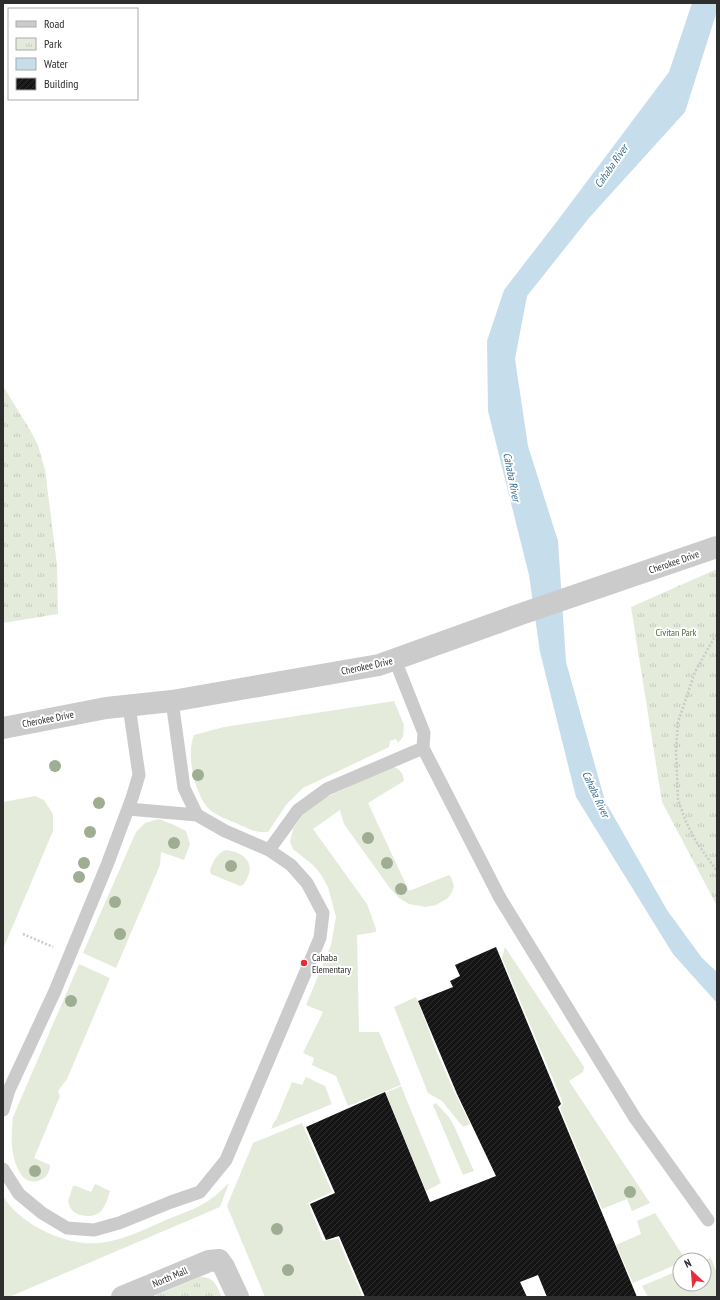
<svg xmlns="http://www.w3.org/2000/svg" width="720" height="1300" viewBox="0 0 720 1300" font-family="'PT Sans Narrow',sans-serif">
	<style>
		.green { fill: #e4ebdb }
		.park { fill: url(#park-tufts) }
		.water { fill: #c6ddec }
		.building { fill: url(#building-hatch) }
		.lines { fill: none; stroke-linecap: round; stroke-linejoin: round }
		.path { stroke: #cbcbcb; stroke-width: 2.5; stroke-dasharray: 2 2; stroke-linecap: butt }
		.lane { stroke: #cbcbcb; stroke-width: 13 }
		.street { stroke: #cbcbcb; stroke-width: 22 }
		.tree { fill: #9fad93 }
		.poi-dot { fill: #e82c3a; stroke: #fff; stroke-width: 1.5 }
		.labels { text-anchor: middle; dominant-baseline: central; stroke-width: 4; stroke-linejoin: round; paint-order: stroke }
		.street-label { font-size: 10px; fill: #2e2e2e; stroke: #fff }
		.park-label { font-size: 10px; fill: #516a3a; stroke: #fff }
		.poi-label { font-size: 10px; fill: #2e2e2e; stroke: #fff; text-anchor: start }
		.water-label { font-size: 11px; font-style: italic; fill: #3a6f91; stroke: #fff }
	</style>
	<defs>
		<pattern id="park-tufts" width="24" height="20" patternUnits="userSpaceOnUse"><rect width="24" height="20" fill="#e4ebdb"/><path d="M3 7l-1-3M5 7V3M7 7l1-3M15 17l-1-3M17 17v-4M19 17l1-3" fill="none" stroke="#c4cabc"/></pattern>
		<pattern id="building-hatch" width="6" height="6" patternUnits="userSpaceOnUse"><rect width="6" height="6" fill="#151515"/><path d="M-1 1l2-2M0 6l6-6M5 7l2-2" fill="none" stroke="#2f2f2f"/></pattern>
	</defs>
	<rect width="100%" height="100%" fill="#fff"/>
	<path class="green" d="M394 701 404 725 403 737 398 743 396 739 390 741 389 747 303 788 286 805 268 832C255 833 250 829 238 824 229 820 216 816 208 808 194 792 186 755 194 735L224 727Z
		M392 767C400 768 403 773 404 781L368 803 409 891 449 875 451 877 454 886 452 892 448 898 436 905 426 907 409 904 399 898 389 887 344 824 340 810 313 829 367 904 376 929V932L357 935 359 1032H379L401 1085 348 1106 336 1076 312 1065 314 1058 303 1053 323 1012 306 1005 331 945 336 917 328 887 320 873 313 865 293 849 290 842 293 829 304 813 320 800Z
		M35 796 44 800 53 814V831L3 949V802Z
		M158 819 172 824 186 831 190 844 184 860 161 852 160 865 116 968 83 953 136 832 145 823Z
		M226 850C248 853 257 866 243 885L240 886 211 874 210 870C214 860 216 854 226 850Z
		M505 947 584 1067 583 1072 569 1081 650 1203 632 1211 627 1199 602 1209 560 1108 563 1103 502 958Z
		M79 964 110 978 67 1079 58 1091 60 1096 34 1158 50 1165C50 1182 28 1188 20 1173 10 1156 11 1136 13 1117Z
		M416 997 436 1050 453 1089 470 1124 463 1127 442 1101 428 1093 394 1007Z
		M306 1077 325 1086 332 1104 271 1129 274 1122 276 1120 292 1082 302 1085Z
		M401 1086 441 1183 426 1191 386 1093Z
		M436 1103 449 1117 455 1128 474 1171 463 1175 433 1105Z
		M302 1123 332 1192 308 1203 323 1241 338 1239 363 1297H265L227 1206 253 1143Z
		M229 1183 220 1207 9 1297H3V1196C6 1200 9 1205 12 1208 33 1230 70 1246 100 1243 124 1240 145 1229 166 1220 180 1214 196 1209 208 1201 216 1196 222 1189 229 1183Z
		M95 1184 110 1191C108 1198 106 1205 101 1211 95 1218 81 1217 74 1212 70 1209 69 1205 68 1201L73 1186H76L91 1192Z
		M655 1213 686 1260H680V1263L633 1283 616 1245 641 1234 637 1221Z
		M711 1258 717 1273V1297H648L642 1286 680 1270V1284H704V1260Z"/>
	<path class="park" d="M3 386 30 430 38 445 45 470 57 565 58 614 3 623Z
		M717 569V906L662 802 631 607Z
		M200 1277C215 1277 216 1285 222 1297H152Z"/>
	<path class="water" d="M692 3H717V11L685 112 589 218 527 296 515 359 528 446 558 541 566 662 605 801 667 910 702 958 717 972V1003L673 954 576 797 540 652 529 575 488 411 487 341 504 290 558 220 669 72Z"/>
	<path class="building" d="M496 947 561 1104 558 1107 637 1297H547L538 1275 520 1282 527 1297H365L339 1236 326 1240 310 1204 335 1193 306 1127 385 1092 430 1202 496 1176 457 1094 418 1001 453 987 450 981 460 976 455 965Z"/>
	<g class="lines">
		<path class="path" d="M717 635 714 638 695 672 678 722 676 750 678 800 686 822 697 843 717 871
			M23 934 53 947"/>
		<path class="lane" d="M423 748 500 898 635 1118 708 1220
			M128 809 197 815
			M269 850 298 810 327 789 423 748 424 733 395 660
			M3 1110 9 1090 55 991 107 865 132 798 139 775 129 706
			M3 1169 19 1194 42 1213 67 1228 94 1230 119 1223 171 1202 200 1192 226 1160 320 938 323 913 307 883 291 865 269 850 225 831 197 815 184 788 172 701"/>
		<path class="street" d="M3 728 106 708 172 701 379 665 521 614 717 547
			M122 1297 209 1261 219 1260 224 1267 238 1297"/>
	</g>
	<g class="tree">
		<circle cx="55" cy="766" r="6"/>
		<circle cx="198" cy="775" r="6"/>
		<circle cx="99" cy="803" r="6"/>
		<circle cx="90" cy="832" r="6"/>
		<circle cx="368" cy="838" r="6"/>
		<circle cx="174" cy="843" r="6"/>
		<circle cx="84" cy="863" r="6"/>
		<circle cx="387" cy="863" r="6"/>
		<circle cx="231" cy="866" r="6"/>
		<circle cx="79" cy="877" r="6"/>
		<circle cx="401" cy="889" r="6"/>
		<circle cx="115" cy="902" r="6"/>
		<circle cx="120" cy="934" r="6"/>
		<circle cx="71" cy="1001" r="6"/>
		<circle cx="35" cy="1171" r="6"/>
		<circle cx="630" cy="1192" r="6"/>
		<circle cx="277" cy="1229" r="6"/>
		<circle cx="288" cy="1270" r="6"/>
	</g>
	<circle class="poi-dot" cx="304" cy="963" r="4"/>
	<g class="labels">
		<g class="street-label">
			<text transform="translate(674 562) rotate(-19)">Cherokee Drive</text>
			<text transform="translate(367 666) rotate(-12)">Cherokee Drive</text>
			<text transform="translate(48 719) rotate(-11)">Cherokee Drive</text>
			<text transform="translate(170 1277) rotate(-23)">North Mall</text>
		</g>
		<g class="park-label">
			<text x="676" y="632">Civitan Park</text>
		</g>
		<g class="poi-label">
			<text x="312" y="957">Cahaba<tspan x="312" dy="12">Elementary</tspan></text>
		</g>
		<g class="water-label">
			<text transform="translate(611 166) rotate(-55)">Cahaba River</text>
			<text transform="translate(512 477) rotate(79)">Cahaba River</text>
			<text transform="translate(596 794) rotate(65)">Cahaba River</text>
		</g>
	</g>
	<rect width="720" height="1300" fill="none" stroke="#2e2e2e" stroke-width="8"/>
	<rect x="8" y="8" width="130" height="92" fill="#ffffff" stroke="#ababab"/>
	<rect x="16" y="21" width="20" height="6" fill="#cbcbcb" stroke="#ababab"/>
	<text x="44" y="28" font-size="12" fill="#2e2e2e">Road</text>
	<rect x="16" y="38" width="20" height="12" fill="url(#park-tufts)" stroke="#ababab"/>
	<text x="44" y="48" font-size="12" fill="#2e2e2e">Park</text>
	<rect x="16" y="58" width="20" height="12" fill="#c6ddec" stroke="#ababab"/>
	<text x="44" y="68" font-size="12" fill="#2e2e2e">Water</text>
	<rect x="16" y="78" width="20" height="12" fill="url(#building-hatch)" stroke="#ababab"/>
	<text x="44" y="88" font-size="12" fill="#2e2e2e">Building</text>
	<g transform="translate(692 1272) rotate(334)"><circle r="19" fill="#ffffff" stroke="#ababab"/>
	<path d="M0-3L7 15L0 10L-7 15Z" fill="#e82c3a"/>
	<text y="-6" font-size="11" font-weight="bold" text-anchor="middle" fill="#2e2e2e">N</text>
	</g>
</svg>
